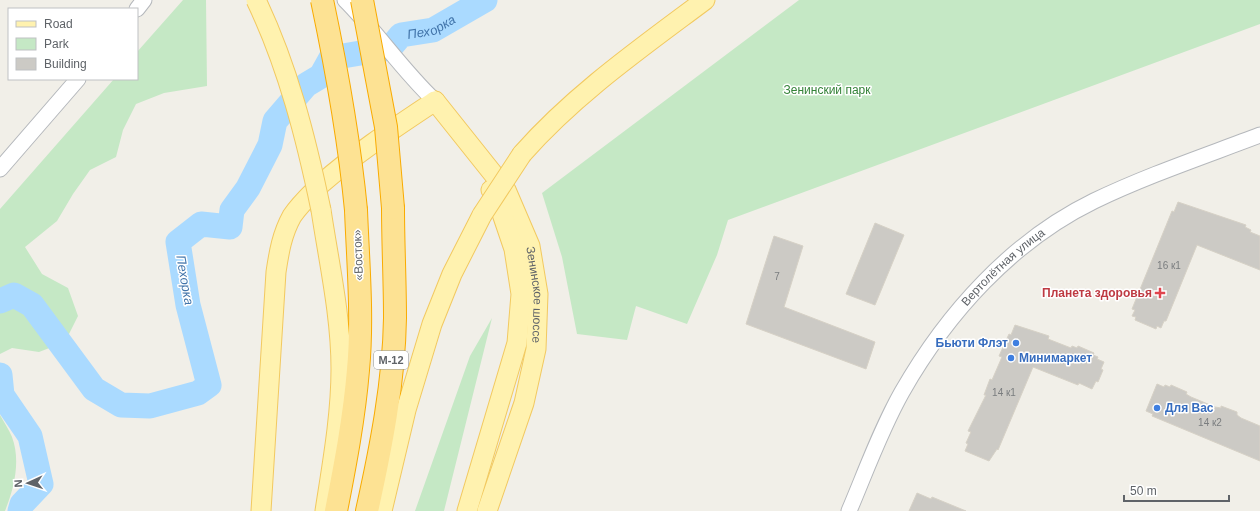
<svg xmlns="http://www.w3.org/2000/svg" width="1260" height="511" viewBox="0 0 1260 511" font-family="Helvetica,sans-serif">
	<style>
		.green { fill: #c5e8c5 }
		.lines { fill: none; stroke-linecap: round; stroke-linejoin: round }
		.river { stroke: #aadaff; stroke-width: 25 }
		.building { fill: #cccac5; stroke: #d6d1c6 }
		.minor-casing { stroke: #b5b8bc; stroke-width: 17 }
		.major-casing { stroke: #f2c960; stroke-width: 21 }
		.highway-casing { stroke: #f9ab00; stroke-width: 24 }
		.minor { stroke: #fff; stroke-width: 15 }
		.major { stroke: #fff2af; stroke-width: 19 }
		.highway { stroke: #fde293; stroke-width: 22 }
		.major-bridge-casing { stroke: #f2c960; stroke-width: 21; stroke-linecap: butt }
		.highway-bridge-casing { stroke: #f9ab00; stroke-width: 24; stroke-linecap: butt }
		.major-bridge { stroke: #fff2af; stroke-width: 19 }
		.highway-bridge { stroke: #fde293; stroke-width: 22 }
		.health-dot { fill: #e0444e; stroke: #fff; stroke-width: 1.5 }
		.shop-dot { fill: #3f7fe0; stroke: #fff; stroke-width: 1.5 }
		.labels { text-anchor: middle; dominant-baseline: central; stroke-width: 3; stroke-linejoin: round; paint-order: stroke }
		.number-label { font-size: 10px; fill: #7a7d7f }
		.shield { fill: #fff; stroke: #8f9295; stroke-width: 1 }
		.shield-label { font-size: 11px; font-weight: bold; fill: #5f6368 }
		.park-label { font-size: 12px; fill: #348238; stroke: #fff }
		.street-label { font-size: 12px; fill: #5f6368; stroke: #fff }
		.health-label { font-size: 12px; font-weight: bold; fill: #be3a42; stroke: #fff; text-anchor: end }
		.shop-label { font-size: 12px; font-weight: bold; fill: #366cbe; stroke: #fff; text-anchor: start }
		.water-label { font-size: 13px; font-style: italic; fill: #4174aa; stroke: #fff }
	</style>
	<rect width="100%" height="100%" fill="#f1efe8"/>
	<path class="green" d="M183 0H206L207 86 164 93 136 104 123 130 116 157 90 170 73 194 57 221 25 247 42 274 68 288 78 316 65 342 39 352 12 348 0 354V209L114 79H137V52Z
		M799 0H1260V24L728 220 717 255 687 324 636 306 627 340 577 334 562 257 542 193Z
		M492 318 444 511H415L470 356Z
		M0 415C4 422 9 430 12 437 21 461 14 489 5 511H0Z"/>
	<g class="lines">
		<g class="river">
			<path id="s1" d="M0 301 14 295 32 305 94 389 121 405 150 406 198 393 209 385 188 305 178 242 201 224 230 227 232 210 248 188 270 145 275 121 306 85 321 76 331 58 390 48 401 35 433 30 485 0"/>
			<path d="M0 375 2 395 30 436 41 484 22 504 20 511"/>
		</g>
	</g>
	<path class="building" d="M1178 202 1246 225 1245 227 1251 230 1250 232 1260 236V270L1197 245 1166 321H1164L1161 328 1157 326 1156 329 1135 320 1136 317 1132 316 1135 310 1132 309 1172 211 1174 212Z
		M875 223 904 235 875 305 846 294Z
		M774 236 803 246 784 307 875 342 866 369 746 324Z
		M1015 325 1049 336 1048 339 1071 348 1072 346 1077 348 1078 346 1094 353 1093 355 1098 357 1097 359 1104 362 1101 369 1103 370 1098 382 1096 381 1092 389 1079 383 1078 385 1033 367 998 450 997 449 989 461 965 451 968 444 966 443 971 432 968 431 986 395H984L990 379 992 380 1002 357 999 356 1009 334 1011 335Z
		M1157 384 1164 387 1165 385 1170 387 1171 385 1187 392 1186 394 1191 397 1215 407 1221 408V406L1237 412V415L1241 418 1260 426V461L1152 416 1153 414 1146 411Z
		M917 493 931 499 932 497 966 511H909Z"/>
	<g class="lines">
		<g class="minor-casing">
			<g id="minor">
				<path d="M345 0C377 32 402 70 435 101"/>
				<path d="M137 9 144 0"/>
				<path d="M0 169 78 79"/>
				<path id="s2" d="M849 511C866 471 881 429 902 392 947 313 1012 241 1094 201 1148 175 1205 156 1260 135"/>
			</g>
		</g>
		<g class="major-casing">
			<g id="major">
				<path id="s3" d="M435 101 506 190 530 246 538 294 536 349 524 403 487 511"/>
				<path d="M522 154C575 94 641 48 705 0"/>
				<path d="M321 210C329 263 341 316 341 369 341 416 332 465 325 511"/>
				<path d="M261 511 276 272C279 252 282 234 292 216 300 204 311 194 321 184 356 153 396 127 435 101"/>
				<path d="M382 511 406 410 432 324 452 274 482 215"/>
				<path d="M467 511 517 343 521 294 514 249 497 199 491 190"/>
			</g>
		</g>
		<g class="highway-casing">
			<path id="highway" d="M336 511C345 465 354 418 358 370 363 317 358 263 356 210
				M367 511C381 448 394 382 395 318 395 281 393 244 393 208"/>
		</g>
		<use href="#minor" class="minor"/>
		<use href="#major" class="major"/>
		<use href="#highway" class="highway"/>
		<g class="major-bridge-casing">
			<path id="major-bridge" d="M256 0C288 67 306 138 321 210
				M482 215 522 154"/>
		</g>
		<g class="highway-bridge-casing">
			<path id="highway-bridge" d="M322 0C337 71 349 137 356 210
				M362 0 386 127 393 208"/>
		</g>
		<use href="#major-bridge" class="major-bridge"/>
		<use href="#highway-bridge" class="highway-bridge"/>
	</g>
	<path class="health-dot" d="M1158 287h4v4h4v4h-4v4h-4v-4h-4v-4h4z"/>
	<g class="shop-dot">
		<circle cx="1016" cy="343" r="4"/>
		<circle cx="1011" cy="358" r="4"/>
		<circle cx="1157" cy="408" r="4"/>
	</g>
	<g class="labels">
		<g class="number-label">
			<text x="1169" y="265">16 к1</text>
			<text x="777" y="276">7</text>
			<text x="1004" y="392">14 к1</text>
			<text x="1210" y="422">14 к2</text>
		</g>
		<rect class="shield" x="374" y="351" width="34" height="18" rx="3"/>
		<g class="shield-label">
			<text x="391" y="360">М-12</text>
		</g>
		<g class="park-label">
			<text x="827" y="90">Зенинский парк</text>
		</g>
		<g class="street-label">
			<text transform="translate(358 255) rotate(-92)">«Восток»</text>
			<text stroke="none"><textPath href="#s2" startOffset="292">Вертолётная улица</textPath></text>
			<text stroke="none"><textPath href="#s3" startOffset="224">Зенинское шоссе</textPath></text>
		</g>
		<g class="health-label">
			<text x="1152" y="293">Планета здоровья</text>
		</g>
		<g class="shop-label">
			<text x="1008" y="343" text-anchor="end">Бьюти Флэт</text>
			<text x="1019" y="358">Минимаркет</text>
			<text x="1165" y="408">Для Вас</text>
		</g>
		<g class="water-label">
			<text stroke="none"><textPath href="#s1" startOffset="780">Пехорка</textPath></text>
			<text transform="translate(185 280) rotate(80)">Пехорка</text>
		</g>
	</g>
	<rect x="8" y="8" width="130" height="72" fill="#ffffff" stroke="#bfc1c3"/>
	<rect x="16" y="21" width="20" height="6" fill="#fff2af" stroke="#bfc1c3"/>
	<text x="44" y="28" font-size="12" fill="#5f6368">Road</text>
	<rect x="16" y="38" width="20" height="12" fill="#c5e8c5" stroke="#bfc1c3"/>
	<text x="44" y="48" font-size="12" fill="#5f6368">Park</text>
	<rect x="16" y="58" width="20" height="12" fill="#cccac5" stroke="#bfc1c3"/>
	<text x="44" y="68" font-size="12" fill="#5f6368">Building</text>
	<g transform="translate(28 483) rotate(267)" stroke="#ffffff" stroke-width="3" paint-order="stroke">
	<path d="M0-3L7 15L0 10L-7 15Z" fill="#5f6368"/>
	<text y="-6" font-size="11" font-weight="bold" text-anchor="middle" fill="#5f6368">N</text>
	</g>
	<path d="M1124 495v6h105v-6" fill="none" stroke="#5f6368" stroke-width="2"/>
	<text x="1130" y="495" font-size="12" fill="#5f6368" stroke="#ffffff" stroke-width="3" paint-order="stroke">50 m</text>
</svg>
